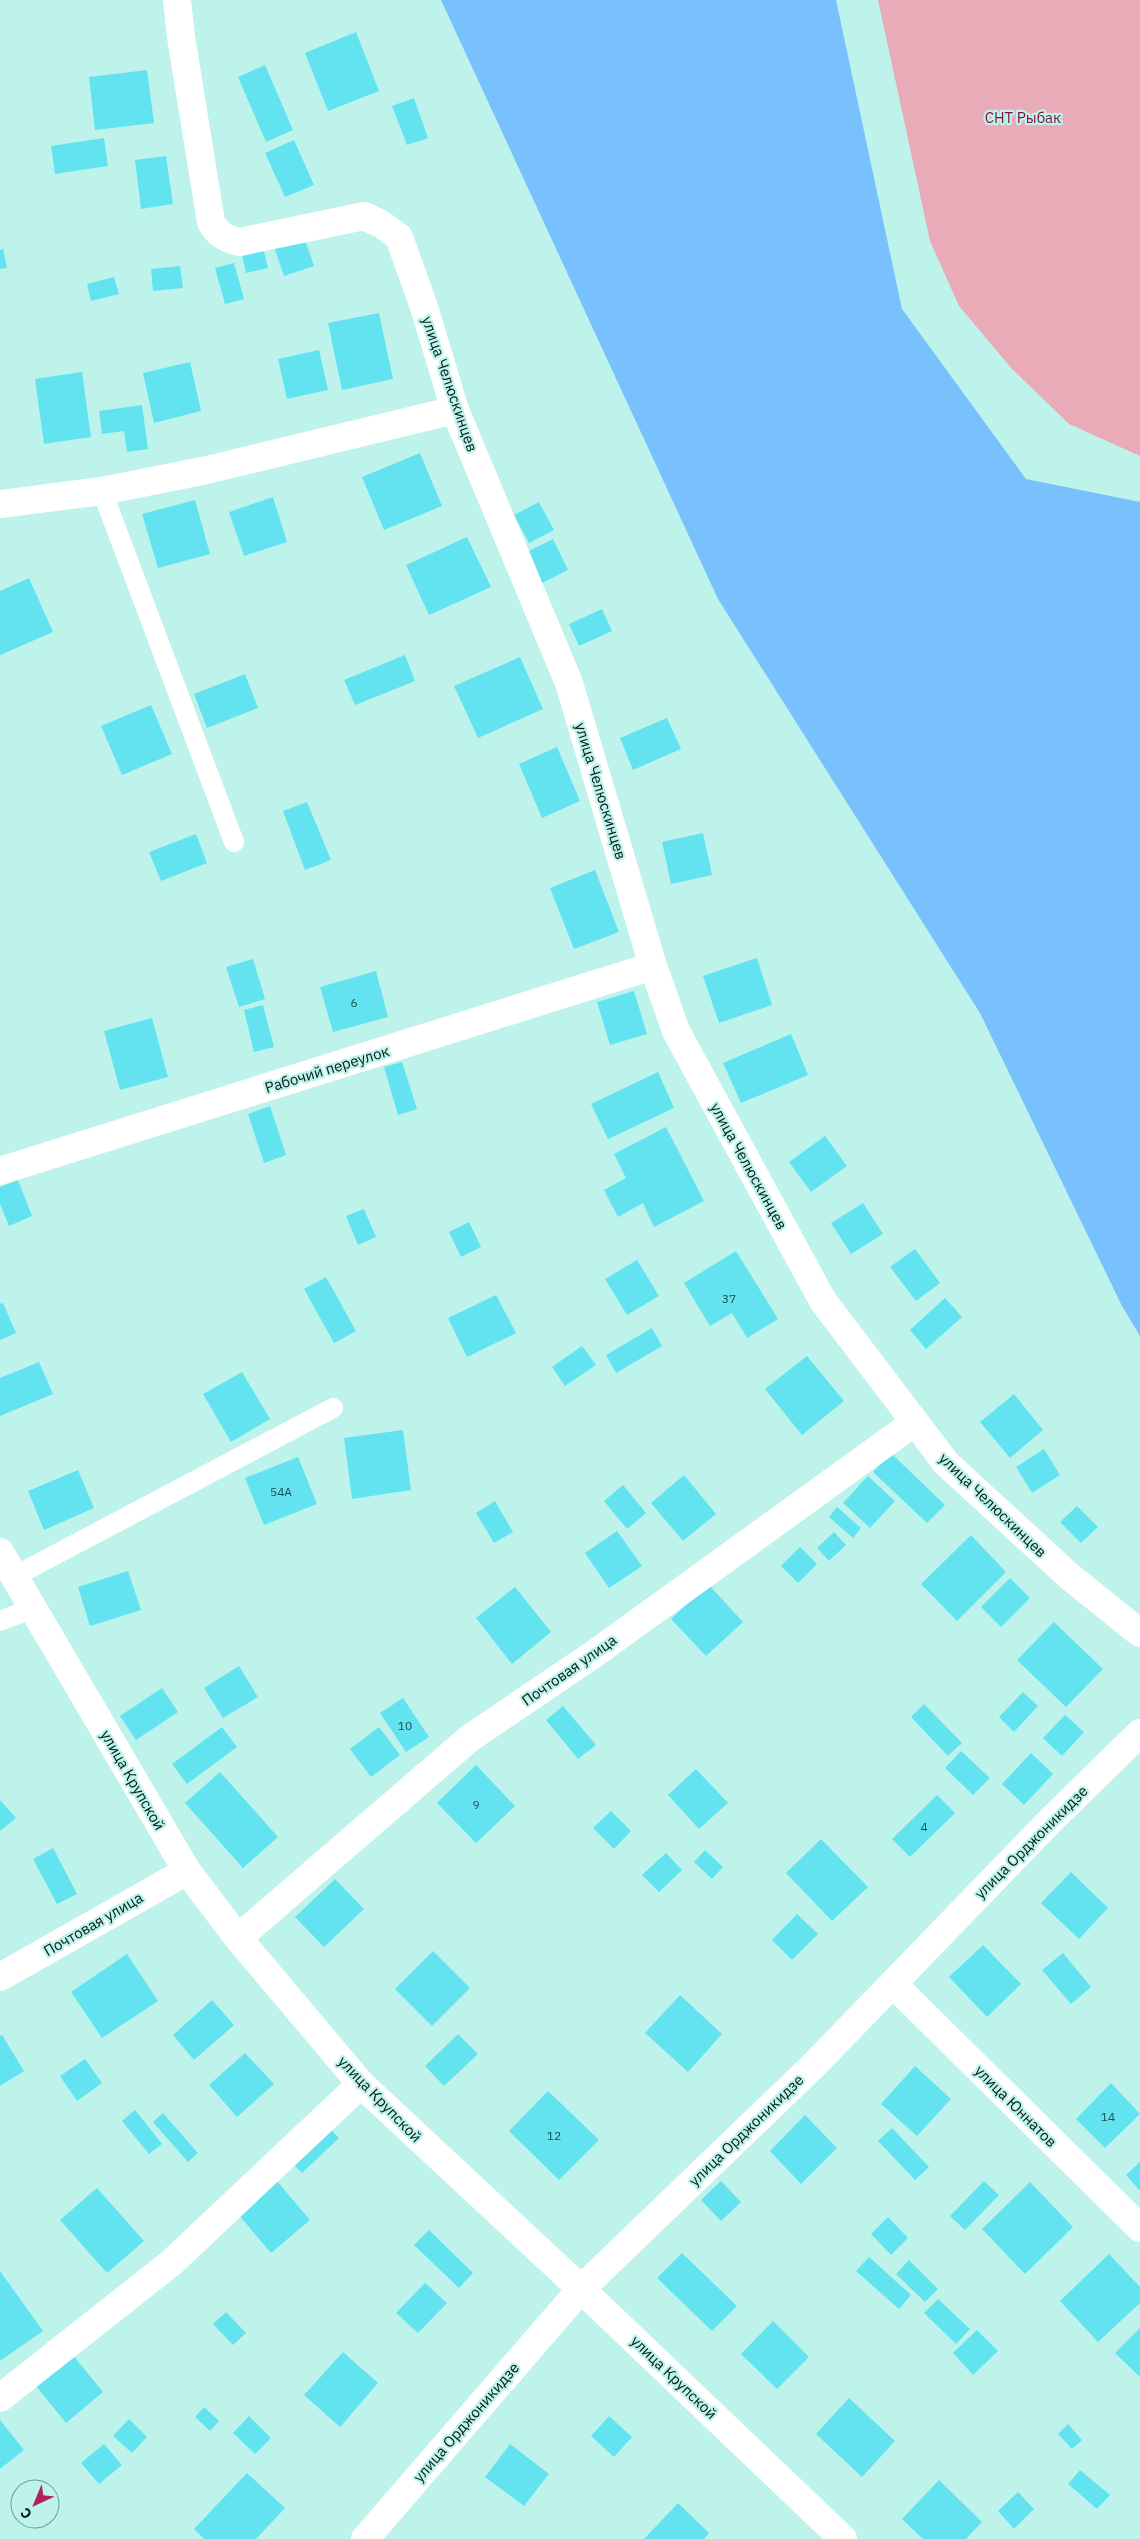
<svg xmlns="http://www.w3.org/2000/svg" width="1140" height="2539" viewBox="0 0 1140 2539" font-family="'IBM Plex Sans',sans-serif">
	<style>
		.green { fill: #eaabb9 }
		.water { fill: #78c1fd }
		.building { fill: #63e3f0 }
		.lines { fill: none; stroke-linecap: round; stroke-linejoin: round }
		.lane { stroke: #fff; stroke-width: 20 }
		.street { stroke: #fff; stroke-width: 28 }
		.secondary { stroke: #fff; stroke-width: 28 }
		.labels { text-anchor: middle; dominant-baseline: central; stroke-width: 4.5; stroke-linejoin: round; paint-order: stroke }
		.number-label { font-size: 12px; fill: #1c4c4d }
		.park-label { font-size: 15px; fill: #7e113b; stroke: #bef3eb }
		.street-label { font-size: 15px; fill: #051a17; stroke: #bef3eb }
	</style>
	<rect width="100%" height="100%" fill="#bef3eb"/>
	<path class="green" d="M878 0H1140V456L1069 424 1012 369 959 306 930 241Z"/>
	<path class="water" d="M441 0H836L902 309 1026 479 1140 502V1336L1122 1306 980 1013 718 599Z"/>
	<path class="building" d="M356 32 379 91 328 111 305 53Z
		M265 65 293 130 266 142 238 77Z
		M147 70 154 123 95 130 89 77Z
		M414 98 428 138 407 145 392 106Z
		M104 138 108 166 55 174 51 146Z
		M294 140 314 185 285 197 265 153Z
		M166 156 173 204 141 209 135 160Z
		M303 234 314 266 284 276 273 244Z
		M262 244 268 268 246 273 241 249Z
		M3 249 7 268 0 269V250Z
		M234 263 244 299 225 304 215 268Z
		M180 266 183 288 153 291 151 269Z
		M114 277 119 294 91 301 87 284Z
		M379 313 393 379 342 390 328 323Z
		M319 350 328 390 287 399 278 359Z
		M190 362 201 411 154 423 143 373Z
		M82 372 91 437 44 444 35 379Z
		M142 405 148 449 127 452 124 431 102 434 99 411Z
		M420 453 442 506 384 530 362 477Z
		M273 497 287 542 244 556 229 512Z
		M195 500 210 554 158 568 142 514Z
		M539 502 554 530 529 543 514 515Z
		M467 537 491 587 429 615 406 565Z
		M553 539 568 570 540 584 525 553Z
		M29 578 53 632 0 655V591Z
		M602 609 612 631 579 646 569 624Z
		M405 655 415 681 355 705 344 680Z
		M520 657 543 709 478 738 454 686Z
		M245 674 258 708 207 728 194 694Z
		M151 705 172 754 122 775 101 726Z
		M667 718 681 749 633 770 620 738Z
		M557 747 580 801 542 818 519 764Z
		M307 802 331 860 305 870 283 811Z
		M703 833 712 875 671 884 662 842Z
		M196 834 207 863 161 881 149 852Z
		M595 870 619 932 574 949 550 888Z
		M757 958 772 1005 719 1023 703 976Z
		M253 959 265 999 239 1007 226 967Z
		M376 971 388 1017 333 1032 320 987Z
		M634 991 647 1034 610 1045 597 1002Z
		M263 1005 274 1047 254 1052 244 1010Z
		M152 1018 168 1077 120 1090 104 1031Z
		M791 1034 808 1075 741 1103 723 1063Z
		M402 1062 417 1109 398 1115 384 1067Z
		M658 1072 674 1108 608 1139 591 1104Z
		M270 1106 286 1155 264 1163 248 1114Z
		M666 1127 704 1201 654 1227 643 1203 618 1217 604 1190 626 1178 614 1154Z
		M825 1136 847 1166 811 1192 789 1162Z
		M18 1180 32 1216 9 1226 0 1204V1187Z
		M863 1203 883 1234 851 1254 831 1223Z
		M364 1209 376 1237 358 1245 346 1216Z
		M469 1222 481 1247 461 1257 449 1232Z
		M915 1249 940 1283 916 1301 890 1267Z
		M736 1251 778 1319 747 1338 732 1313 710 1326 684 1283Z
		M637 1260 659 1296 627 1315 605 1279Z
		M326 1277 356 1331 334 1343 304 1289Z
		M496 1295 516 1333 467 1357 448 1318Z
		M945 1298 962 1317 926 1349 910 1330Z
		M3 1303 16 1333 0 1340V1304Z
		M652 1328 662 1346 616 1373 606 1355Z
		M582 1346 596 1365 565 1386 552 1367Z
		M807 1356 844 1401 802 1435 765 1389Z
		M39 1362 53 1394 0 1416V1378Z
		M242 1372 270 1419 231 1442 203 1394Z
		M1014 1394 1043 1430 1010 1458 980 1422Z
		M403 1430 411 1490 352 1499 344 1438Z
		M1044 1449 1060 1475 1032 1493 1016 1467Z
		M891 1453 945 1505 927 1523 873 1472Z
		M298 1457 317 1504 264 1525 245 1478Z
		M78 1470 94 1508 44 1530 28 1491Z
		M684 1475 716 1514 683 1541 651 1503Z
		M868 1476 895 1501 870 1528 843 1503Z
		M623 1485 646 1513 627 1529 604 1501Z
		M495 1501 513 1532 494 1543 476 1513Z
		M1077 1506 1098 1527 1081 1543 1060 1522Z
		M837 1507 861 1528 853 1538 829 1517Z
		M617 1531 642 1566 609 1588 585 1553Z
		M834 1532 846 1545 829 1561 817 1548Z
		M971 1535 1006 1572 957 1621 921 1584Z
		M800 1547 817 1564 798 1583 781 1566Z
		M128 1571 141 1610 90 1626 78 1587Z
		M1010 1578 1030 1598 1001 1627 981 1607Z
		M708 1584 743 1622 706 1656 671 1619Z
		M515 1587 551 1632 512 1664 476 1618Z
		M1054 1622 1103 1669 1066 1707 1017 1660Z
		M239 1666 258 1697 223 1718 204 1688Z
		M162 1688 178 1712 136 1740 120 1716Z
		M1023 1692 1038 1706 1014 1732 999 1717Z
		M403 1698 429 1737 406 1752 380 1713Z
		M924 1704 962 1743 948 1756 911 1717Z
		M563 1706 596 1745 578 1759 546 1720Z
		M1065 1715 1084 1732 1062 1756 1043 1738Z
		M222 1727 237 1747 187 1784 172 1764Z
		M379 1727 400 1755 371 1777 350 1749Z
		M961 1751 990 1778 973 1795 945 1768Z
		M1031 1753 1053 1774 1024 1805 1002 1784Z
		M476 1765 515 1806 476 1843 437 1803Z
		M696 1769 728 1803 699 1829 668 1795Z
		M220 1772 278 1837 243 1868 185 1803Z
		M937 1795 955 1813 910 1857 892 1839Z
		M0 1800 16 1818 0 1831Z
		M611 1811 631 1831 614 1849 593 1828Z
		M821 1839 868 1887 832 1921 786 1873Z
		M53 1848 77 1894 57 1904 33 1859Z
		M705 1850 723 1867 712 1879 694 1862Z
		M666 1853 682 1870 659 1892 642 1875Z
		M1071 1872 1108 1908 1079 1939 1041 1903Z
		M335 1879 364 1909 324 1947 295 1917Z
		M797 1914 818 1934 792 1960 772 1940Z
		M983 1945 1021 1984 987 2017 949 1977Z
		M433 1951 470 1988 432 2026 395 1989Z
		M1063 1953 1091 1987 1071 2004 1042 1970Z
		M127 1954 158 2001 102 2038 71 1992Z
		M680 1995 722 2034 688 2072 645 2033Z
		M212 2000 234 2025 194 2060 173 2035Z
		M458 2034 478 2054 444 2086 425 2066Z
		M2 2035 24 2071 0 2086V2036Z
		M245 2053 274 2084 237 2117 209 2085Z
		M85 2059 102 2083 77 2101 60 2076Z
		M915 2066 951 2099 917 2136 881 2104Z
		M1111 2083 1140 2114 1105 2148 1076 2119Z
		M548 2091 599 2140 559 2180 509 2131Z
		M135 2110 162 2144 149 2154 122 2121Z
		M163 2113 198 2153 188 2162 153 2122Z
		M805 2115 837 2148 801 2184 770 2151Z
		M326 2124 339 2138 302 2173 289 2160Z
		M892 2128 929 2167 915 2180 878 2141Z
		M1140 2162V2191L1126 2175Z
		M277 2181 310 2220 271 2253 238 2214Z
		M721 2181 741 2202 721 2221 701 2200Z
		M984 2181 999 2195 965 2230 950 2216Z
		M1030 2182 1073 2227 1025 2274 982 2229Z
		M97 2188 144 2241 107 2273 60 2220Z
		M888 2217 908 2238 891 2255 871 2234Z
		M429 2230 473 2273 459 2288 414 2245Z
		M682 2253 737 2306 712 2331 657 2278Z
		M1109 2254 1140 2287V2303L1098 2342 1060 2301Z
		M869 2257 911 2295 899 2309 856 2271Z
		M909 2260 938 2289 925 2302 896 2274Z
		M0 2271 43 2331 0 2361Z
		M425 2283 447 2303 418 2333 396 2313Z
		M938 2299 970 2329 956 2344 924 2313Z
		M226 2312 246 2333 233 2345 213 2324Z
		M773 2321 809 2357 777 2389 741 2354Z
		M1140 2328V2377L1115 2353Z
		M977 2330 998 2351 973 2375 953 2353Z
		M343 2352 378 2383 340 2427 304 2395Z
		M72 2354 103 2392 66 2423 35 2385Z
		M849 2398 895 2441 862 2477 816 2434Z
		M204 2407 219 2421 210 2431 195 2417Z
		M249 2416 271 2438 255 2454 233 2433Z
		M609 2416 632 2437 614 2457 591 2436Z
		M129 2419 147 2437 132 2453 113 2436Z
		M0 2420 24 2450 0 2469Z
		M1068 2424 1082 2440 1072 2449 1058 2434Z
		M104 2444 122 2465 99 2484 81 2463Z
		M510 2444 549 2474 524 2506 485 2477Z
		M1080 2470 1110 2495 1097 2509 1068 2484Z
		M247 2473 285 2508 256 2539H204L194 2529Z
		M939 2480 982 2522 966 2539H923L902 2519Z
		M1018 2492 1034 2509 1014 2529 998 2511Z
		M678 2503 709 2533 704 2539H644Z"/>
	<g class="lines">
		<path class="lane" d="M102 491 234 842
			M15 1576 333 1408
			M0 1621 33 1608"/>
		<path class="street" d="M177 0 181 37 211 222C217 234 226 239 240 242L364 216 381 224 399 237 424 307 455 410 569 683 653 966 676 1031 823 1301 946 1463 1069 1576 1140 1633
			M0 504 102 491 207 470 455 410
			M0 1171 653 966
			M238 1938 470 1738 594 1654 915 1422
			M0 1977 187 1871
			M893 1984 1140 2228
			M581 2289 815 2064 1051 1820 1140 1733
			M0 2398 171 2263 361 2084"/>
		<path class="secondary" d="M0 1552 187 1871 238 1938 361 2084 581 2289 843 2539
			M365 2539 581 2289"/>
	</g>
	<g class="labels">
		<g class="number-label">
			<text x="354" y="1002">6</text>
			<text x="729" y="1298">37</text>
			<text x="281" y="1491">54А</text>
			<text x="405" y="1725">10</text>
			<text x="476" y="1804">9</text>
			<text x="924" y="1826">4</text>
			<text x="1108" y="2116">14</text>
			<text x="554" y="2135">12</text>
		</g>
		<g class="park-label">
			<text x="1023" y="117">СНТ Рыбак</text>
		</g>
		<g class="street-label">
			<text transform="translate(450 384) rotate(71)">улица Челюскинцев</text>
			<text transform="translate(601 791) rotate(73)">улица Челюскинцев</text>
			<text transform="translate(327 1069) rotate(-17)">Рабочий переулок</text>
			<text transform="translate(749 1166) rotate(61)">улица Челюскинцев</text>
			<text transform="translate(993 1505) rotate(44)">улица Челюскинцев</text>
			<text transform="translate(569 1670) rotate(-35)">Почтовая улица</text>
			<text transform="translate(133 1780) rotate(60)">улица Крупской</text>
			<text transform="translate(1031 1842) rotate(-45)">улица Орджоникидзе</text>
			<text transform="translate(93 1924) rotate(-30)">Почтовая улица</text>
			<text transform="translate(380 2099) rotate(46)">улица Крупской</text>
			<text transform="translate(1016 2106) rotate(45)">улица Юннатов</text>
			<text transform="translate(746 2130) rotate(-44)">улица Орджоникидзе</text>
			<text transform="translate(674 2377) rotate(44)">улица Крупской</text>
			<text transform="translate(466 2422) rotate(-49)">улица Орджоникидзе</text>
		</g>
	</g>
	<g transform="translate(35 2504) rotate(224)"><circle r="24" fill="#bef3eb" stroke="#749c96"/>
	<path d="M0-4L9 19L0 12L-9 19Z" fill="#b12257"/>
	<text y="-8" font-size="14" font-weight="bold" text-anchor="middle" fill="#051a17">С</text>
	</g>
</svg>
